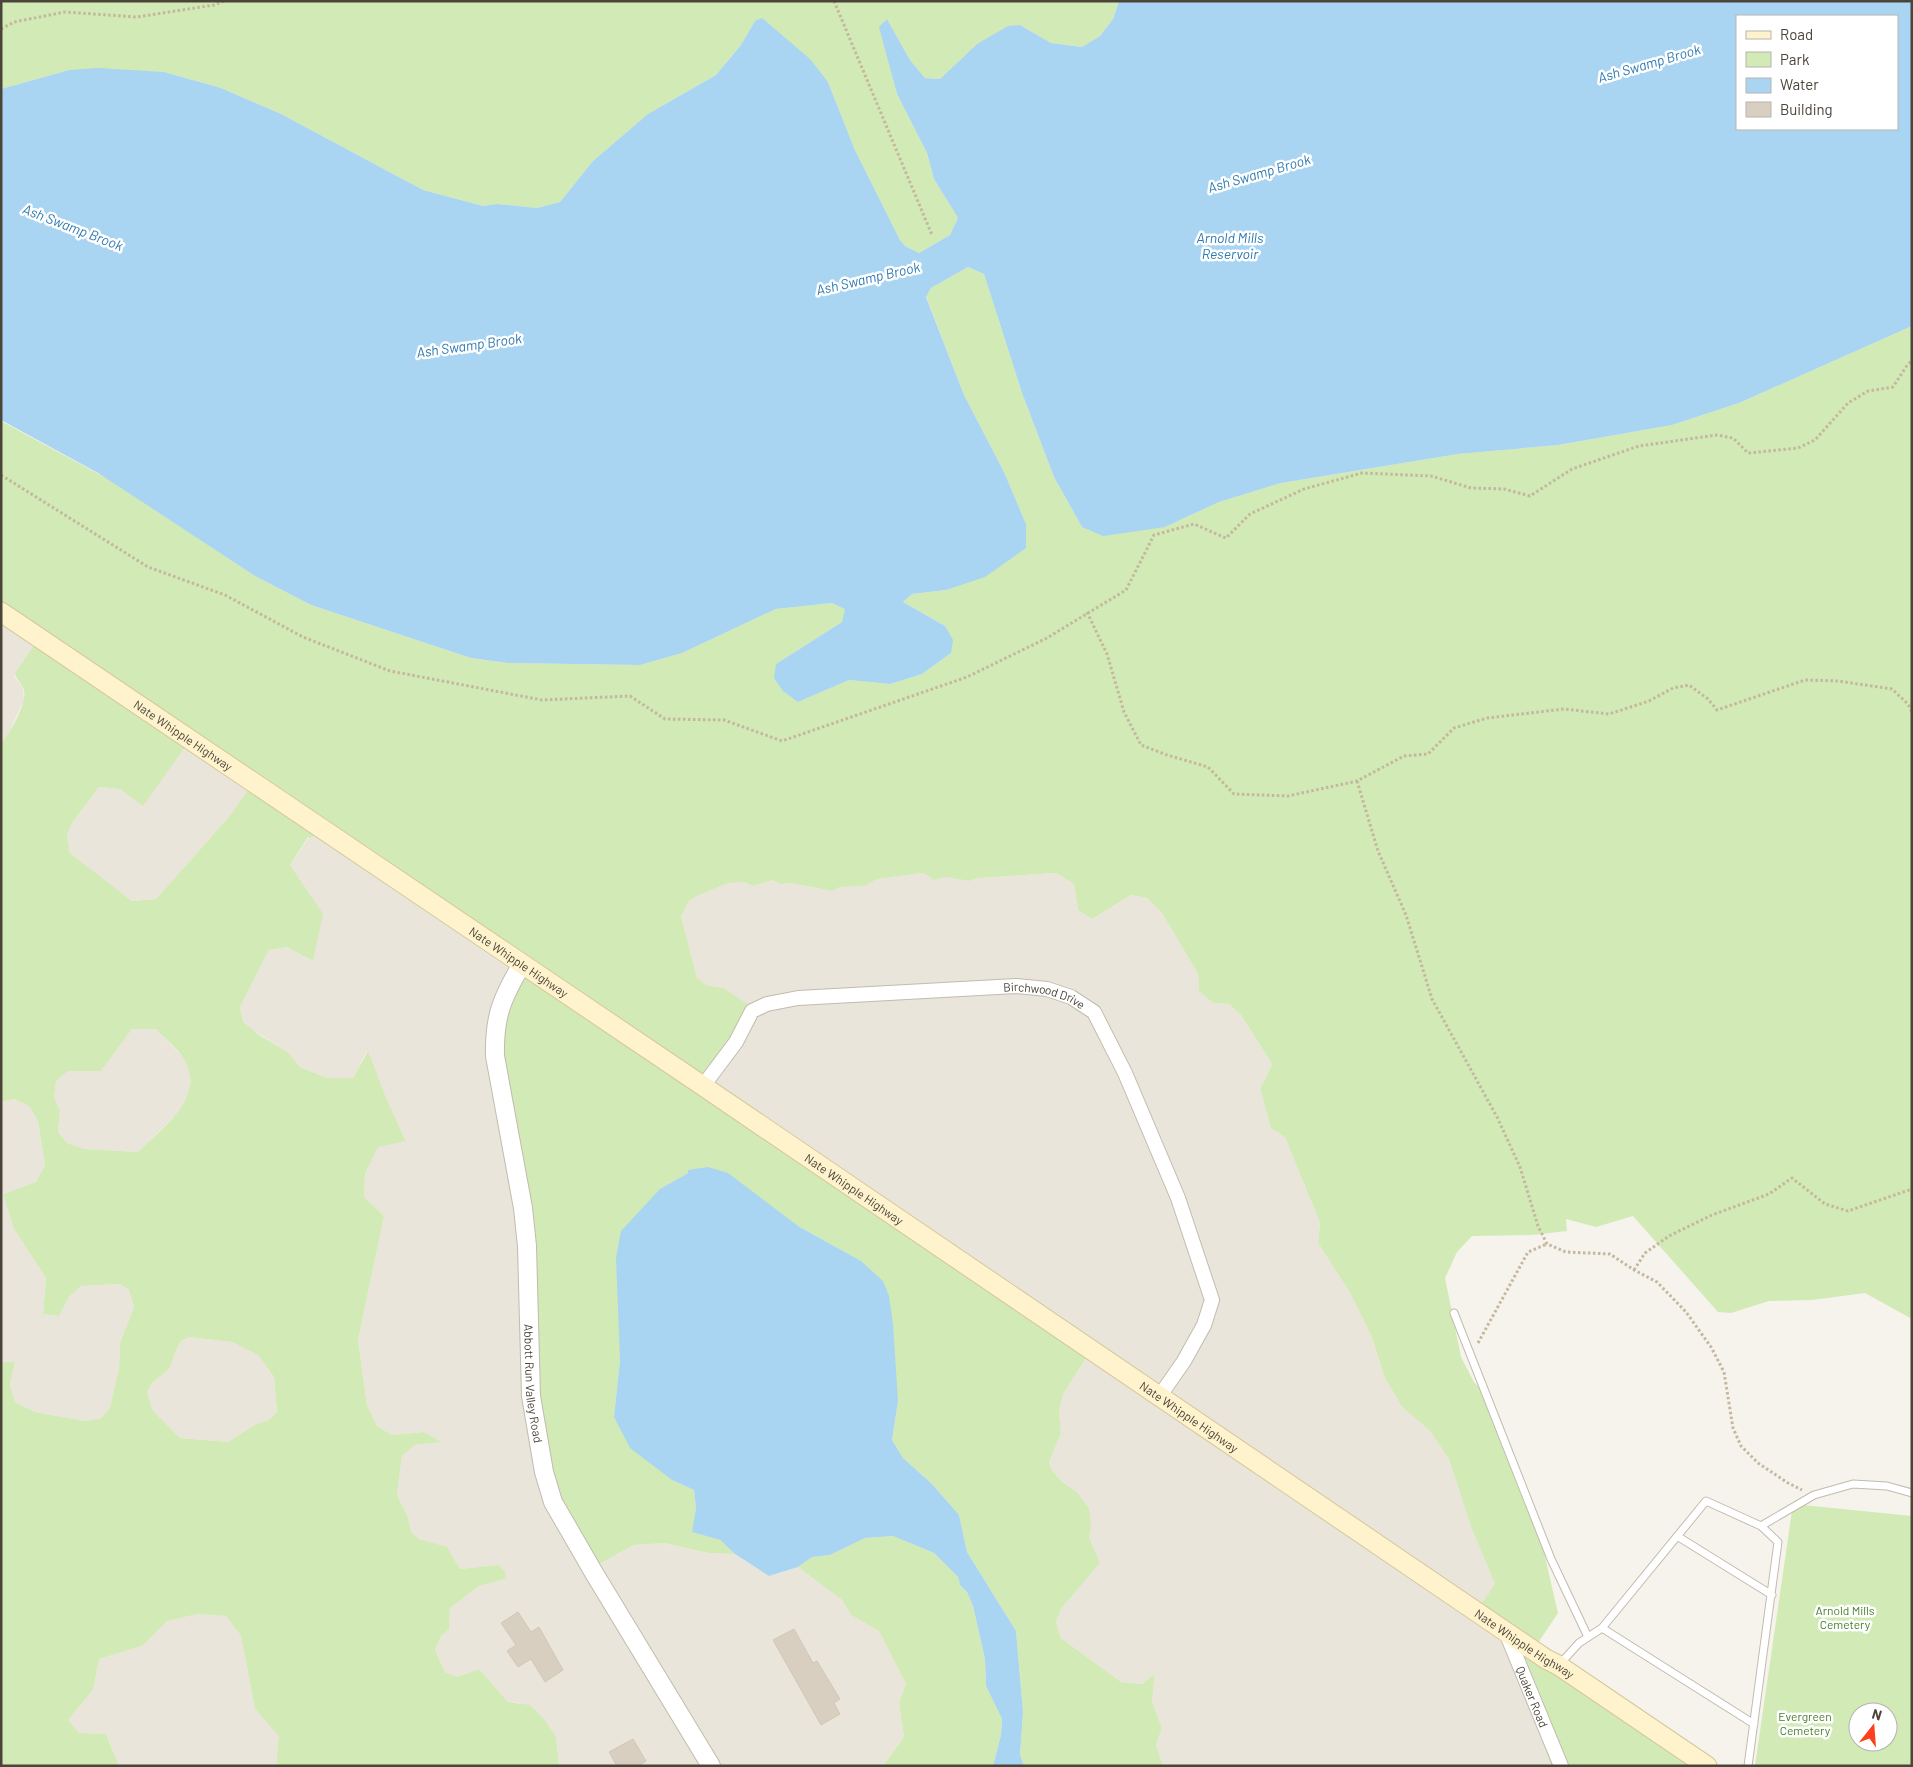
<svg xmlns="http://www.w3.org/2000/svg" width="1913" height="1767" viewBox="0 0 1913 1767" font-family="Barlow,sans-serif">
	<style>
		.residential { fill: #eae5da }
		.green { fill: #d2eab5; fill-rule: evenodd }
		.water { fill: #a9d4f2; fill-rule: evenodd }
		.building { fill: #d8cfc1; stroke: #d3c7b4 }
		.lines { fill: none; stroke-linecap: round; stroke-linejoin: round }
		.service-casing { stroke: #c2bbae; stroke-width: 9 }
		.minor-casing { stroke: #c2bbae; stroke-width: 16 }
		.tertiary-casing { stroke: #c2bbae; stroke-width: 20 }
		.secondary-casing { stroke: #d6c79b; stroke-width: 21 }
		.path { stroke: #c4b79f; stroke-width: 3; stroke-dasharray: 2.5 2.5; stroke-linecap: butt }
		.service { stroke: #fff; stroke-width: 7 }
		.minor { stroke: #fff; stroke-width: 14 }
		.tertiary { stroke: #fff; stroke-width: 18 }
		.secondary { stroke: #fff3cd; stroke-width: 19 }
		.labels { text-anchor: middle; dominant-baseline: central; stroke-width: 5; stroke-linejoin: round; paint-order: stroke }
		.street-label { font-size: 12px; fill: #4b4439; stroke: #fff }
		.park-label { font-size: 12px; fill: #4a7f2a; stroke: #fff }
		.water-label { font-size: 14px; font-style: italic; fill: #2e7ab2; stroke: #fff }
	</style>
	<rect width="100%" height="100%" fill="#f6f3ec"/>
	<path class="residential" d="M1 617 36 642 15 673V677L23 688 24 700 8 735 1 744Z
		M188 743 248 790 228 818 156 899 132 901 70 853 67 835 72 823 99 787 120 789 143 805Z
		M317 831 520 968 591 1569 633 1545 663 1543 708 1553 735 1554 769 1576 798 1567 842 1600 851 1615 879 1631 906 1684 899 1703 904 1737 883 1766H559L556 1737 520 1703 508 1702 479 1669 457 1677 445 1672 435 1650 441 1636 449 1628 450 1608 479 1586 506 1579 499 1565 460 1569 447 1548 419 1539 411 1532 408 1517 397 1495 402 1456 415 1445 440 1442 424 1432 392 1435 377 1426 367 1405 358 1340 384 1216 364 1197 365 1174 378 1146 406 1141 386 1098 367 1051 353 1078H327L300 1067 288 1052 249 1028 243 1022 240 1007 269 950 285 947 313 961 322 914 290 865 309 837Z
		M923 873 934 880 946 877 969 881 978 878 1056 873 1074 884 1078 910 1092 919 1131 895 1147 898 1162 913 1198 974 1199 991 1213 1003 1229 1004 1241 1015 1272 1064 1265 1080 1260 1088 1271 1127 1285 1137 1320 1223 1318 1243 1349 1291 1371 1335 1385 1378 1402 1407 1429 1430 1449 1459 1471 1527 1495 1584 1504 1634 1545 1742 1544 1748 1551 1766H1163L1156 1745 1162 1728 1152 1701 1155 1674 1142 1684 1121 1682 1061 1638 1056 1622 1061 1609 1100 1563 1089 1537 1091 1527 1077 1492 1062 1482 1052 1470 1049 1461 1061 1433 1059 1412 1063 1394 1088 1355 706 1094 723 988 706 985 697 978 681 916 689 901 697 896 728 883 744 882 753 886 773 880 780 884 790 883 833 891 840 887 864 886 876 879Z
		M132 1029H156L185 1059 191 1074 189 1096 178 1113 138 1152 84 1149 67 1143 58 1132 60 1111 54 1097 56 1081 68 1071H101Z
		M14 1099 29 1106 38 1121 45 1165 36 1182 3 1194 14 1229 46 1278 43 1314 59 1316 69 1297 81 1286 120 1284 129 1290 134 1307 120 1343 119 1368 110 1408 101 1418 85 1421 35 1412 15 1402 10 1385 15 1362H1V1102Z
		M189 1337 232 1342 258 1355 274 1377 277 1412 269 1420 256 1424 228 1442 180 1438 151 1410 147 1392 152 1383 169 1369 177 1348 181 1341Z
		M198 1614 226 1616 241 1636 255 1709 280 1736 276 1766H119L106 1734 79 1733 68 1720 93 1690 99 1659 142 1646 167 1621Z"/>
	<path class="green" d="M1 1H1119L1113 19 1100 36 1082 47 1051 43 1020 25 977 44 940 79 925 78 910 60 887 19 880 27 897 94 927 153 934 179 958 218 950 235 919 253 905 246 900 240 854 148 828 82 755 21 741 45 716 75 648 114 593 161 560 202 537 208 497 204 483 206 423 190 281 114 221 88 164 72 69 70 1 89Z
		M968 267 984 274 1022 393 1054 477 1082 527H1165L1219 502 1281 483 1458 454 1558 445 1672 425 1739 403 1912 326V1319L1865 1293 1812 1300 1769 1301 1731 1313 1718 1312 1633 1216 1596 1227 1566 1219 1567 1231 1532 1235 1472 1236 1457 1252 1445 1278 1461 1357 1474 1382 1492 1401 1536 1510 1535 1514 1558 1613 1536 1646 1702 1766H1551L1544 1747 1545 1742 1509 1647 1476 1612 1495 1584 1471 1527 1449 1459 1429 1430 1402 1407 1385 1378 1371 1335 1349 1291 1318 1243 1320 1223 1285 1137 1271 1128 1260 1088 1265 1080 1272 1064 1241 1015 1229 1004 1213 1003 1199 991 1198 974 1162 913 1147 898 1131 895 1092 919 1078 910 1074 884 1056 873 978 878 969 881 946 877 934 880 923 873 877 879 864 886 840 887 833 891 790 883 780 884 773 880 753 886 744 882 728 883 697 896 689 901 681 916 697 978 706 985 723 988 752 1007 706 1094 1088 1355 1063 1394 1059 1412 1061 1433 1049 1462 1052 1470 1062 1482 1077 1492 1089 1509 1091 1527 1089 1537 1100 1563 1061 1609 1056 1622 1061 1638 1121 1682 1142 1684 1155 1674 1152 1701 1162 1728 1156 1745 1163 1766H1024L1020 1755 1023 1712 1016 1631 967 1552 959 1515 932 1484 903 1458 892 1440 898 1401 861 1261 798 1226 688 1173 660 1189 620 1360 614 1417 672 1480 694 1490 696 1508 693 1532 720 1540 735 1554 708 1553 664 1543 633 1545 591 1569 541 1477 530 1294 493 1060 521 973 317 831 311 838 308 837 290 865 323 914 313 961 286 947 269 950 240 1007 243 1022 259 1035 288 1052 300 1067 327 1078H353L368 1051 386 1098 406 1141 378 1147 365 1174 364 1197 384 1216 358 1340 367 1405 377 1426 392 1435 424 1432 441 1442 415 1445 402 1456 397 1495 408 1517 411 1532 419 1539 447 1547 460 1569 499 1565 505 1572 506 1579 479 1586 450 1608 449 1629 441 1636 435 1650 445 1672 457 1677 479 1669 508 1702 530 1705 544 1719 556 1737 559 1766H276L279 1736 255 1709 241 1636 226 1616 198 1614 167 1621 142 1646 99 1659 93 1690 68 1720 79 1733 106 1734 119 1766H1V1362H15L10 1385 15 1402 35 1412 85 1421 101 1418 110 1408 119 1368 120 1343 134 1307 129 1290 120 1284 81 1286 69 1297 59 1316 43 1314 46 1278 14 1229 3 1194 36 1182 45 1165 38 1121 29 1106 14 1099 1 1102V744C10 733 27 704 24 690 22 683 16 680 15 673L36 642 1 617V421L106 478 255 576 311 605 471 658 508 663 640 665 682 653 776 609 832 603 846 609 842 622 776 664 798 702 849 680 890 684 922 674 951 653 945 626 903 602 912 594 946 590 1026 548V524L1004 472 964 395 926 296 931 288ZM188 743 248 790 228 818 156 899 132 901 70 853 67 835 72 823 99 787 120 789 143 806ZM132 1029H156C165 1039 179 1049 185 1061 206 1098 161 1129 138 1152L84 1149 67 1143 58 1132 60 1111 54 1097 56 1081 68 1071H101ZM189 1337 232 1342 258 1355 274 1377 277 1412 269 1420 256 1424 228 1442 180 1438 152 1410 147 1392 152 1383 169 1369 177 1348 181 1341Z
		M1793 1504 1912 1516V1766H1755ZM1858 1712H1888V1742H1858Z
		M893 1536 934 1553 958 1577 960 1585 967 1592 973 1606 985 1659 986 1686 1002 1719 1001 1735 993 1766H883L904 1737 899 1703 906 1684 879 1631 851 1615 842 1600 798 1567 812 1557 830 1555 865 1538Z"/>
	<path class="water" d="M1119 1H1912V326L1739 403 1672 425 1558 445 1458 454 1281 483 1219 502 1165 527 1103 536 1082 527 1054 477 1022 393 984 274 968 267 931 288 926 297 964 395 1004 472 1026 524V548L985 577 946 590 912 594 903 602 945 626 953 640 951 653 922 674 890 684 849 680 798 702 783 691 774 678 776 664 842 622 845 609 832 603 776 609 682 653 640 665 508 663 471 658 311 605 255 576 98 473 1 420V89L69 70 98 68 164 72 221 88 281 114 423 190 483 206 497 204 537 208 560 202 593 161 648 114 716 75 741 45 755 21 762 18 810 59 828 82 854 148 900 240 905 246 919 253 950 235 958 218 934 179 927 153 897 94 879 27 887 19 910 60 925 78 940 79 977 44 1008 26 1020 25 1051 43 1082 47 1100 36 1113 19ZM1737 16H1897V129H1737Z
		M708 1167 728 1173 798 1226 861 1261 883 1281 889 1296 893 1324 898 1401 892 1440 903 1458 932 1484 959 1515 967 1552 1016 1631 1023 1712 1020 1755 1024 1766H993L1001 1735 1002 1719 986 1686 985 1659 973 1606 967 1592 960 1585 958 1577 934 1553 893 1536 865 1538 830 1555 812 1557 798 1567 769 1576 735 1554 720 1540 692 1532 696 1508 694 1490 672 1480 630 1448 614 1417 620 1360 616 1258 621 1231 660 1189 688 1173V1170Z"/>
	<path class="building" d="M518 1612 531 1632 539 1627 563 1670 545 1682 531 1659 518 1667 507 1651 516 1645 501 1623Z
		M794 1629 813 1663 817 1661 840 1699 834 1703 840 1714 821 1725 773 1640Z
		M633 1739 646 1761 638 1766H617L609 1752Z"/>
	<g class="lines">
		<g class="service-casing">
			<path id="service" d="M1454 1313 1551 1559 1588 1637
				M1761 1526 1814 1495 1853 1484 1887 1486 1912 1493
				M1677 1536 1772 1595
				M1602 1628 1754 1724
				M1560 1664 1579 1643 1602 1628 1706 1501 1761 1526 1778 1542 1748 1766"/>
		</g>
		<g class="minor-casing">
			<g id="minor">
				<path id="s1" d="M703 1086 736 1042 752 1011 767 1004 798 998 1016 986 1047 989 1071 997 1094 1012 1125 1073 1178 1198 1212 1300 1204 1325 1184 1361 1159 1397"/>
				<path id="s2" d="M1505 1630 1561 1766"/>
			</g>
		</g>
		<g class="tertiary-casing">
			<g id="tertiary">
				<path id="s3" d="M522 964C502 998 494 1016 495 1056L523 1208 527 1246 531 1396 544 1472 553 1502 594 1573 711 1766"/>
			</g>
		</g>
		<g class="secondary-casing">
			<g id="secondary">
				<path id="s4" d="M1 612 703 1086 1546 1659 1558 1665 1707 1766"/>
			</g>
		</g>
		<path class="path" d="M834 1 932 235
			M1 29 14 22 65 12 137 17 214 5 225 1
			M1 475 148 567 225 595 303 637 390 671 542 700 630 696 665 719 724 720 782 741 967 677 1047 638 1126 590 1154 535 1194 524 1226 538 1250 514 1304 489 1362 473 1431 476 1471 488 1504 489 1530 496 1572 469 1639 446 1717 435 1733 438 1748 453 1798 448 1815 440 1848 403 1868 391 1893 387 1908 364 1912 361
			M1087 612 1107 654 1124 712 1141 745 1167 755 1208 767 1234 794 1288 796 1357 781 1404 756 1428 754 1454 728 1487 718 1564 709 1609 714 1649 701 1673 688 1689 685 1708 699 1717 710 1805 680 1838 681 1892 689 1908 704 1912 712
			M1357 781 1378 851 1406 915 1432 999 1497 1117 1520 1167 1538 1226 1547 1244 1566 1252 1610 1254 1634 1270 1657 1282 1686 1312 1711 1347 1724 1372 1733 1428 1741 1446 1758 1463 1788 1483 1802 1490
			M1634 1270 1645 1253 1669 1236 1712 1215 1769 1194 1792 1178 1825 1204 1848 1211 1912 1189
			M1478 1343 1528 1252 1547 1244"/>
		<use href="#service" class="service"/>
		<use href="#minor" class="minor"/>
		<use href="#tertiary" class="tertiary"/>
		<use href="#secondary" class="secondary"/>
	</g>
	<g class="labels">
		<g class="street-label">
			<text stroke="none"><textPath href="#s4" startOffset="220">Nate Whipple Highway</textPath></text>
			<text stroke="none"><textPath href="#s4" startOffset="625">Nate Whipple Highway</textPath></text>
			<text stroke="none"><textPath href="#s1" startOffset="386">Birchwood Drive</textPath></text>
			<text stroke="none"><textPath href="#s4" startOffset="1030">Nate Whipple Highway</textPath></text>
			<text stroke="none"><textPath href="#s3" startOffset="428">Abbott Run Valley Road</textPath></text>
			<text stroke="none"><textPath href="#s4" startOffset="1435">Nate Whipple Highway</textPath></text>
			<text stroke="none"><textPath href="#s4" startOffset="1840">Nate Whipple Highway</textPath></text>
			<text stroke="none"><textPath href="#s2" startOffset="72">Quaker Road</textPath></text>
		</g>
		<g class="park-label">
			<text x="1845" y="1610">Arnold Mills<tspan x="1845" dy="14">Cemetery</tspan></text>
			<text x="1805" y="1716">Evergreen<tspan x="1805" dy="14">Cemetery</tspan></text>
		</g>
		<g class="water-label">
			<text transform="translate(1649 63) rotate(-16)">Ash Swamp Brook</text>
			<text transform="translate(1259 173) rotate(-16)">Ash Swamp Brook</text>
			<text transform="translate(73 227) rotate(21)">Ash Swamp Brook</text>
			<text x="1230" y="237">Arnold Mills<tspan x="1230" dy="16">Reservoir</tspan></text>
			<text transform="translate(868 278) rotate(-13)">Ash Swamp Brook</text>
			<text transform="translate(469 345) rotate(-8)">Ash Swamp Brook</text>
		</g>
	</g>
	<rect width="1913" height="1767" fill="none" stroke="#4b4439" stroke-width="5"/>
	<rect x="1736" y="15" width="162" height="115" fill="#ffffff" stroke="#b7b4b0"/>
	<rect x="1746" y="31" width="25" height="8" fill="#fff3cd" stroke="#b7b4b0"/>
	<text x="1780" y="40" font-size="15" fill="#4b4439">Road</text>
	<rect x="1746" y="52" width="25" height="15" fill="#d2eab5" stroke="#b7b4b0"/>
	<text x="1780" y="65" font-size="15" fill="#4b4439">Park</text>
	<rect x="1746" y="78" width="25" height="15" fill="#a9d4f2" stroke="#b7b4b0"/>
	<text x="1780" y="90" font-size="15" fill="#4b4439">Water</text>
	<rect x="1746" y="102" width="25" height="15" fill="#d8cfc1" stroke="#b7b4b0"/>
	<text x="1780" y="115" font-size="15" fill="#4b4439">Building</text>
	<g transform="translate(1873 1727) rotate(17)"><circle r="24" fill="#ffffff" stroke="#b7b4b0"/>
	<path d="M0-4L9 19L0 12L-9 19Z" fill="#fc3f1d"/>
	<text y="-8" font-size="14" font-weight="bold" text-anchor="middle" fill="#4b4439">N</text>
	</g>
</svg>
